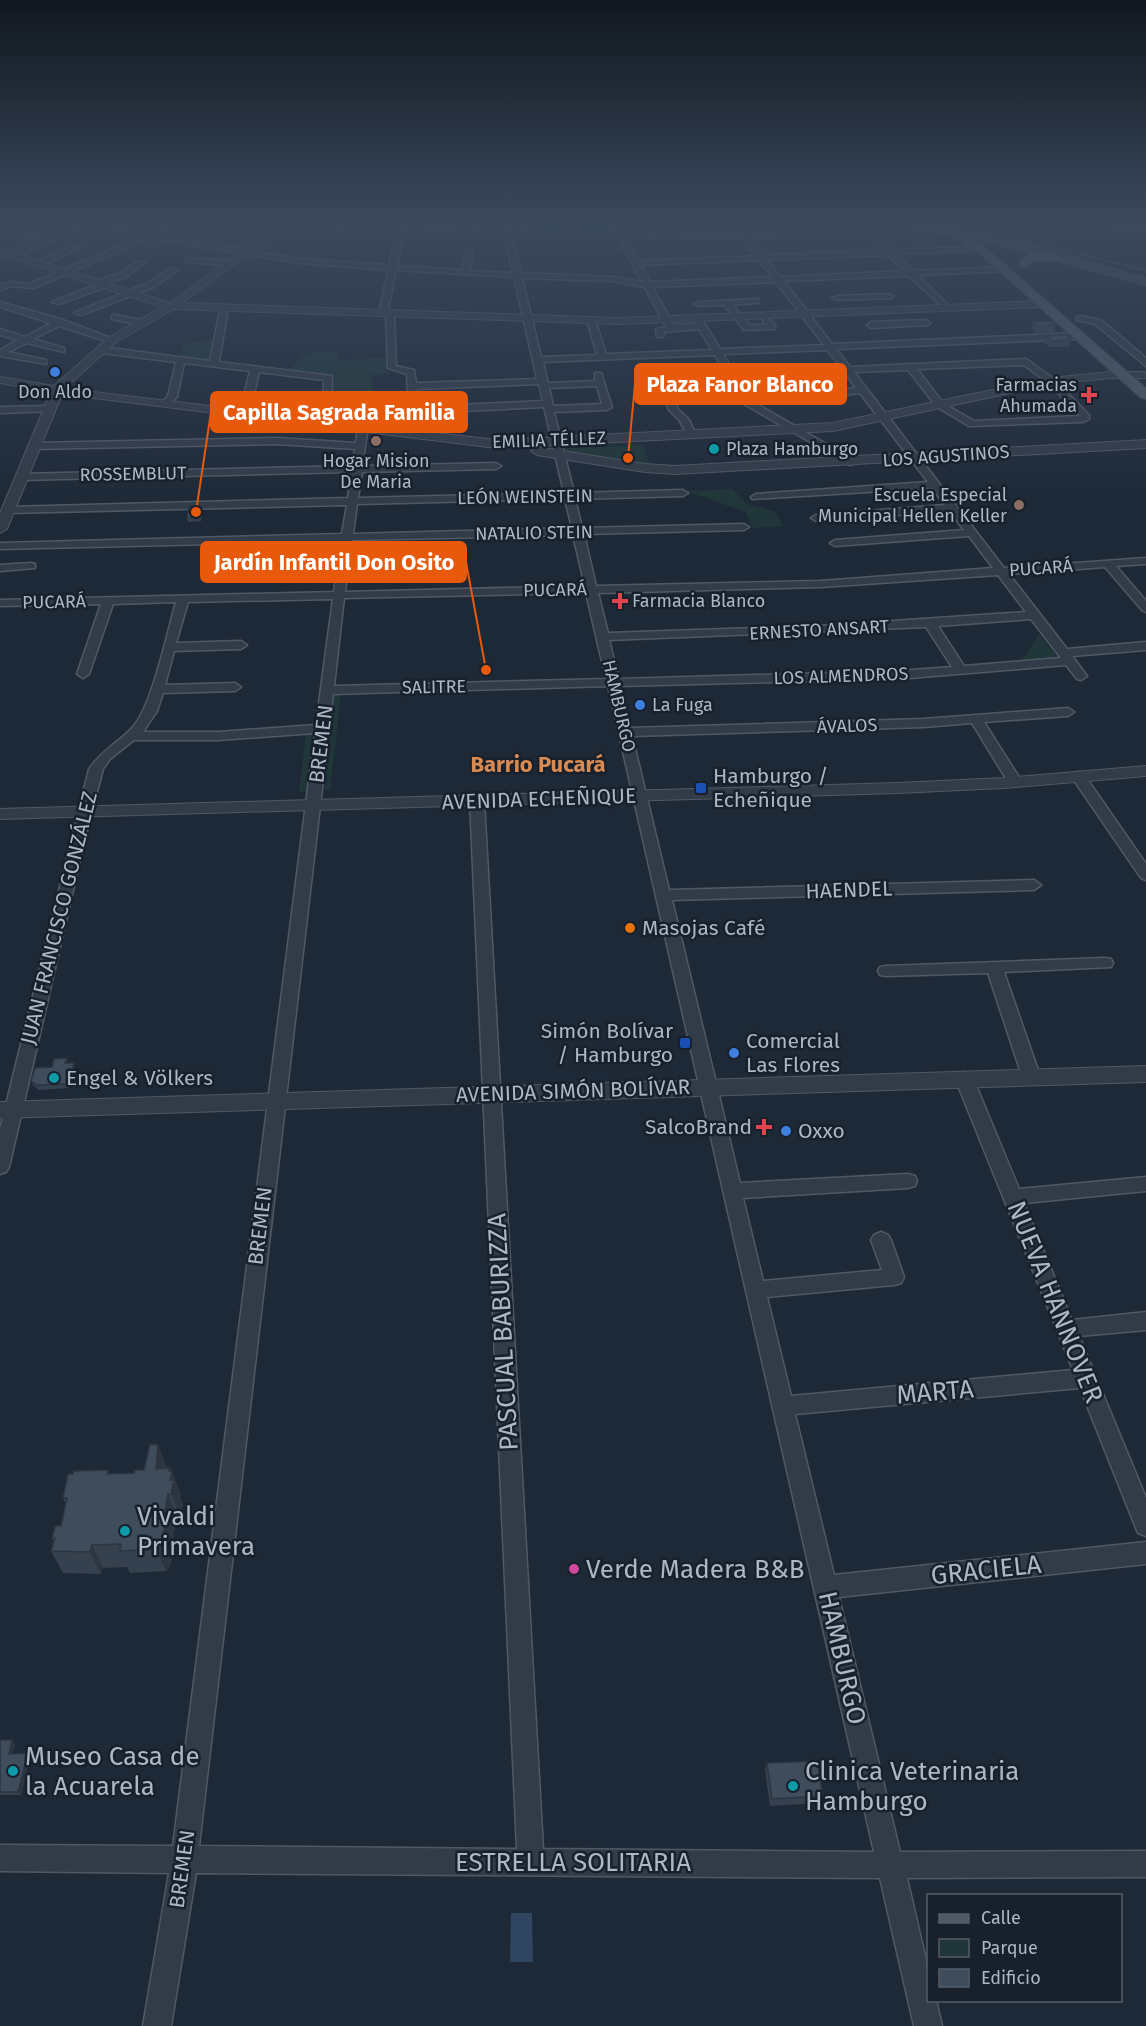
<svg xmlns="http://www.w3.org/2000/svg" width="1146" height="2026" viewBox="0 0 1146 2026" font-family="'Fira Sans',sans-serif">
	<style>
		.green { fill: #203638 }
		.water { fill: #30455f }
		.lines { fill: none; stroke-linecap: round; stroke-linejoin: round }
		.stream { stroke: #30455f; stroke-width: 2 }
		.minor-casing { stroke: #4f5966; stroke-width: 3 }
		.tertiary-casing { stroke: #4f5966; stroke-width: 2 }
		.secondary-casing { stroke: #4f5966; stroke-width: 2 }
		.primary-casing { stroke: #3b4451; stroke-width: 2 }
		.minor { fill: #323b48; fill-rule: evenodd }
		.tertiary { fill: #323b48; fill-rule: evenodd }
		.secondary { fill: #3f4a5b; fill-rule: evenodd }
		.primary { fill: #4f5a68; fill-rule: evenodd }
		.wall { fill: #36414f }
		.shaded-wall { fill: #2c3540 }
		.building { fill: #3f4c5c; stroke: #2c3540; stroke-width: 1.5 }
		.shop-dot { fill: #3f7fe0; stroke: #18202c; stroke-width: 2 }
		.health-dot { fill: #e0444e; stroke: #18202c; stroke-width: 2 }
		.education-dot { fill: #8d6e63; stroke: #18202c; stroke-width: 2 }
		.culture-dot { fill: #0f9aa8; stroke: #18202c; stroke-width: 2 }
		.transit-dot { fill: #1a4fb4; stroke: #18202c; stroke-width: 2 }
		.food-dot { fill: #e8710a; stroke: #18202c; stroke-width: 2 }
		.hotel-dot { fill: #d1479c; stroke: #18202c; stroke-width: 2 }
		.labels { text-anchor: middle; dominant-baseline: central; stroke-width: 5; stroke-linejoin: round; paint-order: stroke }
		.far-poi-label { font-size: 18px; fill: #acb6c5; stroke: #18202c; text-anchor: start }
		.far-street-label { font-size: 18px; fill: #acb6c5; stroke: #18202c }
		.street-label { font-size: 21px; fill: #acb6c5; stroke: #18202c }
		.poi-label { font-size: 21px; fill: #acb6c5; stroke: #18202c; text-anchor: start }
		.neighbourhood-label { font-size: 22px; font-weight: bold; fill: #d88a53; stroke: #18202c }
		.near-street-label { font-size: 26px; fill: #acb6c5; stroke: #18202c }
		.near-poi-label { font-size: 26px; fill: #acb6c5; stroke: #18202c; text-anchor: start }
		.leader { fill: none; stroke: #e8590c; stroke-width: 2 }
		.callout-dot { fill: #e8590c; stroke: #18202c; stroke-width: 2 }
		.callout { fill: #e8590c; stroke: #e8590c; stroke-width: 2 }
		.callout-label { font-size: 22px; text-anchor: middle; font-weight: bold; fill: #fff }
	</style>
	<rect width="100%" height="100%" fill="#1e2937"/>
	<path class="green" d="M510 221H607L614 233 515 232 511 230Z
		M214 341 210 361 180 358 183 343Z
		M337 352 338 361 387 357 389 374 371 375 373 392 331 394 330 375 288 371 307 353Z
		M643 445 650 464 565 451V448Z
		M732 489 747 504 774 511 784 526 753 528 745 512 687 491Z
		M1039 634 1055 654 1054 659 1021 662Z
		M334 695H341L330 790H324Z
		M312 733 307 792H299L306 734Z"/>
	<path class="water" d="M999 233 1146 269V272L995 235Z
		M511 1913H532L533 1962H510Z"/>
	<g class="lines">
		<path class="stream" d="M1083 253 1146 255"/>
		<g class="minor-casing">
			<path id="minor" d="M82 221H94L148 233 176 221H185L157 235 300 259 389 265 397 227 401 225 405 227 397 266 462 270 465 251 469 249 473 251 469 271 513 273 501 221H508L521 273 613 277 642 282 609 221H615L638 261 756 256 741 236 745 234 871 231 892 250 967 247 971 249 967 251 897 254 913 271 1005 267 1009 269 1005 271 918 275 948 305V309H945L909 276 784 281 832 344 1079 333 1083 336 1079 339 836 349 850 367 1026 359 1054 379 1089 415V419L1083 422 969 426 937 407 908 370 854 372 1004 568 1146 558V564L1116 566 1146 601V612L1142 610 1105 567 1009 574 1067 649 1146 642V650L1072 656 1087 676 1081 680 1077 679 1066 665 898 679 620 686 630 728 924 719 1068 708 1074 712 1068 716 984 722 1022 782 1015 786 1010 785 972 723 924 727 632 736 669 890 1034 880 1041 885 1034 890 672 900 740 1183 908 1174 915 1176 917 1181 915 1186 908 1188 743 1198 763 1281 882 1270 871 1240 874 1235 881 1232 888 1235 891 1240 904 1277 901 1283 894 1285 767 1297 791 1396 1073 1370 955 1078 958 1074 964 1072 970 1074 973 1078 1019 1189 1146 1177V1191L1024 1203 1072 1320 1146 1312V1330L1079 1336 1146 1498V1536L1138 1533 1080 1388 795 1414 834 1575 1146 1542V1564L839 1597 900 1852 1146 1851V1877L907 1878 928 1969V2000H936L942 2026H914L880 1878 196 1873 171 2026H143L169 1873 0 1871V1845L173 1846 315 733 218 740H134L110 759 103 769 89 822 9 1167 6 1172 0 1174V1129L89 769C104 748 117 744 132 728 152 707 167 633 176 602L113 604 89 674 83 678 77 674 101 604 0 606V600L334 592 341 541 0 549V543L342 534 347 505 8 513 3 510 8 507 348 498 351 472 21 480 16 477 21 474 352 466 355 449 277 444 33 449 28 446 33 443 277 438 356 443 358 427 363 424 368 427 362 466 496 463 501 466 496 469 362 472 358 498 564 493 544 407 419 413 418 433 410 435 407 374 388 368 386 316 380 309 388 270 300 263 150 238 34 288 11 286 0 290V285L10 282 30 284 142 236ZM869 235 884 250 764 255 750 238ZM888 255 905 271 780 277 767 260ZM759 260 772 277 650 282 640 265ZM396 270 514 277 537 379 416 383 414 370 396 366 394 316 388 309ZM522 278 613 281 645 287 666 327 656 329 657 337H663L664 332 699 329 712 350 606 354 595 320 591 318 587 320 597 355 541 357ZM776 282 824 345 720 349 700 316 693 318 696 324 674 325 652 287ZM827 350 841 367 734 372 723 354ZM715 355 744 404 850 465 854 464V460L757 404 860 393 928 482 756 494 751 497 752 499 932 488 945 505 816 515 811 518 816 521 950 511 964 530 835 540 830 543 835 546 969 536 993 568 821 581 596 586 584 534 744 530 749 527 744 524 582 528 575 499 683 496 688 493 683 490 574 493 554 412 607 410 612 407 601 373H595V381L548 383 543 362ZM1024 365 1048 383 1080 416 974 421 943 403 917 369ZM845 373 856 388 750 399 737 377ZM539 384 543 401 418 407 417 389ZM597 386 602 404 553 406 549 388ZM565 499 572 528 353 534 357 504ZM573 535 585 586 345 592 352 540ZM998 575 1026 612 819 626 608 633 598 593 821 587ZM586 593 606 679 334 686 344 598ZM333 599 316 725 218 732H143L157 711 163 693 235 691 241 687 235 683 165 685 174 651 241 649 247 645 241 641 176 643 188 602ZM1031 619 1061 658 964 666 938 626ZM926 627 952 667 898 671 619 679 609 640ZM608 686 874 1852 543 1849 484 801 477 797 470 801 517 1849 199 1846 333 694Z
				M345 221H353L333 237H327V233Z
				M17 232 50 237 54 239 50 241 14 236Z
				M74 245 81 247 43 265 36 263Z
				M188 258 231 261 235 263 231 265 185 262V258Z
				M138 261 145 263 124 278 105 283 106 287 59 304 52 302 96 285 95 281 118 274Z
				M171 268 178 270 154 287 81 315 74 313 148 283Z
				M889 294 893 296 892 298 836 300 832 298 836 296Z
				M758 299V303H755L733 305 749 325H766L759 315 763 313 775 325V329L744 330 724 305 698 306 694 304 698 302Z
				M0 302 63 320 116 340 109 342 59 326 33 339 64 348V352L27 343 8 352 46 360V364L0 356V350L18 340 0 335V329L25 337 51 323 0 307Z
				M221 305 228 307 219 362 332 376 331 425 323 423 324 380 259 372 250 412 245 415 240 412 250 371 184 363 177 397 167 405 162 402 168 396 176 362 101 353 97 350 101 347 210 361Z
				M115 315 146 321 147 323 143 326 112 319V315Z
				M1080 316 1101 320 1146 358V366L1095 324 1077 320 1076 318Z
				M926 320 930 323 929 325 871 328 867 325 871 322Z
				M657 367 661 370 678 409 689 420 696 435 694 437H688L680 421 669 410 653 370Z
				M49 406 52 407V411L0 413V407Z
				M31 563 35 564V568L0 571V565Z
				M1078 772 1083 773 1146 864V880L1141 878 1071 776Z
				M1105 958 1111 959 1113 963 1111 967 1004 972 1040 1076 1037 1080 1031 1082 1025 1080 1022 1076 988 973 886 976 880 975 878 971 880 967 886 966Z"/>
		</g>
		<g class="tertiary-casing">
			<path id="tertiary" d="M86 221H99L21 255 170 303 283 221H293L182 303 619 318 1043 301 1048 304 1043 307 619 324 174 309 116 342 65 388 68 389 496 440 833 423 1051 378 1110 372H1145L1146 378H1110L1051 384 833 431 496 448 62 394 7 529 0 533V513L51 392 0 383V377L54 386 108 338 162 307 12 258H6L0 254V248L11 252Z
				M338 221C387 219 436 227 484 229 571 233 658 234 745 233L750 236 745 239C610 240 477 234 343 224Z
				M1146 440V448L675 474 645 472 537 455 531 451 537 447 645 464 675 466Z
				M1146 766V776L1003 788 898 793 0 819V809L898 783 1003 778Z
				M1146 1066V1082L0 1118V1102Z"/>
		</g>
		<g class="secondary-casing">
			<path id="secondary" d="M882 221C965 221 1065 256 1146 278V285L989 242 887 224Z
				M969 221 1146 223V229L973 225 969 224Z"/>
		</g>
		<g class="primary-casing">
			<path id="primary" d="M929 221H943L985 247 1146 388V399L1141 398 977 251Z
				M978 221H1004L1006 223C1000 228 984 226 978 221Z
				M1031 253H1054L1060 257 1054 261H1034L1028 267H1020V261Z"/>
		</g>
		<use href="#minor" class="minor"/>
		<use href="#tertiary" class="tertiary"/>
		<use href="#secondary" class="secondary"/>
		<use href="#primary" class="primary"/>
	</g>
	<path class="wall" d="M190 221H273L252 230 190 222Z
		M1033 322 1056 325 1054 332 1036 333 1032 328Z
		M1047 336 1070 340 1069 347H1050L1045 343Z
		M203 511 201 521 188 522 187 518Z
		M68 1063 75 1067 70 1088 39 1090 33 1085 31 1081 52 1067Z
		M158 1445 167 1468 171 1471 181 1494 180 1498 183 1503 180 1516H177L173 1539 176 1544 169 1569 166 1571 130 1573 127 1567 103 1568 101 1574 63 1573 51 1551 54 1542 52 1539 61 1526 66 1504 63 1498 109 1474 134 1473 144 1470Z
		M0 1740 15 1744 12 1754 30 1757 21 1795H0Z
		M767 1763 823 1796 820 1803 770 1806 765 1770Z"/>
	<path class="shaded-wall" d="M251 221H273L252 230Z
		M74 1063 75 1067 70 1088 69 1084Z
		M158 1445 167 1469H156Z
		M170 1468 172 1473V1471L181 1494 180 1498 183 1503 180 1516 171 1494Z
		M168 1494 177 1516 173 1539 176 1544 169 1569 166 1571 156 1549 163 1522Z
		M92 1545 103 1568 101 1574 90 1552Z
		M12 1740 15 1744 11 1757 9 1754Z
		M28 1753 30 1757 21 1795 18 1792Z"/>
	<path class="building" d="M1051 321 1056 325 1037 326 1033 322Z
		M1065 335 1070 340 1051 341 1047 336Z
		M189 507H202L200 517 187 518Z
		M67 1058 65 1063H74L69 1084 37 1085 31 1081 35 1068 52 1067 54 1059Z
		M150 1444 158 1445 156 1469 170 1468 169 1471H172L170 1480H174L171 1494H168L163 1522H166L160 1547 156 1549 120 1551 121 1544 92 1545 90 1552 51 1551 55 1538 52 1539 55 1526H61L67 1498H63L68 1474H73V1471L108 1470 107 1474 134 1473 135 1470H144Z
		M0 1740H12L9 1754 28 1753 18 1792H0Z
		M817 1761 823 1796 772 1799 767 1763Z"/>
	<linearGradient id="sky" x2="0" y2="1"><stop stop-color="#10171e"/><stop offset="0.44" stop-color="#3b495e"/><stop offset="1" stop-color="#3b495e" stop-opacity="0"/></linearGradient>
	<rect width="1146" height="504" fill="url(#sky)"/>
	<g class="shop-dot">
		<circle cx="55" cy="372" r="6"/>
		<circle cx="640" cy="705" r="6"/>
		<circle cx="734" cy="1053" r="6"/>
		<circle cx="786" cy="1131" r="6"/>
	</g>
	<g class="health-dot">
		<path d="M1086 386h6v6h6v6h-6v6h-6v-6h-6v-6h6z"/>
		<path d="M617 592h6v6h6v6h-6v6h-6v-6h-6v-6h6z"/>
		<path d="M761 1118h6v6h6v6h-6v6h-6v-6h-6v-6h6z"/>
	</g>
	<g class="education-dot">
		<circle cx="376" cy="441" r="6"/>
		<circle cx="1019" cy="505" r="6"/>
	</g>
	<g class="culture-dot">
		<circle cx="714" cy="449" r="6"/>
		<circle cx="54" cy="1078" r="6"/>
		<circle cx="125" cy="1531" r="6"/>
		<circle cx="13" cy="1771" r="6"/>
		<circle cx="793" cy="1786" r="6"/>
	</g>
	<g class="transit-dot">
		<rect x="695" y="782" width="12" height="12" rx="3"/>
		<rect x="679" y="1037" width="12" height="12" rx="3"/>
	</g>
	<circle class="food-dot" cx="630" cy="928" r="6"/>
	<circle class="hotel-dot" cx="574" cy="1569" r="6"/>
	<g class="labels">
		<g class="far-poi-label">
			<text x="1077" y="385" text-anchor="end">Farmacias<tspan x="1077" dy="21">Ahumada</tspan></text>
			<text x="55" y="392" text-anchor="middle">Don Aldo</text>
			<text x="726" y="449">Plaza Hamburgo</text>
			<text x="376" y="461" text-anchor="middle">Hogar Mision<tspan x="376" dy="21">De Maria</tspan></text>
			<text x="1007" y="495" text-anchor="end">Escuela Especial<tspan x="1007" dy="21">Municipal Hellen Keller</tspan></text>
			<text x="632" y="601">Farmacia Blanco</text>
			<text x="652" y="705">La Fuga</text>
		</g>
		<g class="far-street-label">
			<text transform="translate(549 440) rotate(-2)">EMILIA TÉLLEZ</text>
			<text transform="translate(946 456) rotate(-4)">LOS AGUSTINOS</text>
			<text transform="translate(133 474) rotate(-1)">ROSSEMBLUT</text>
			<text transform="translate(525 497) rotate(-1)">LEÓN WEINSTEIN</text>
			<text transform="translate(534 533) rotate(-1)">NATALIO STEIN</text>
			<text transform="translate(1041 568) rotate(-4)">PUCARÁ</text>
			<text transform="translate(555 590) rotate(-1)">PUCARÁ</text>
			<text transform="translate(54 602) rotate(-1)">PUCARÁ</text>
			<text transform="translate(819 630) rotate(-3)">ERNESTO ANSART</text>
			<text transform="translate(841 676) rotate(-2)">LOS ALMENDROS</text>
			<text transform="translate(434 687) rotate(-1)">SALITRE</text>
			<text transform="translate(619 706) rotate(77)">HAMBURGO</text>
			<text transform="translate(847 726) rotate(-2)">ÁVALOS</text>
		</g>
		<g class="street-label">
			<text transform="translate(321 744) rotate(-83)">BREMEN</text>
			<text transform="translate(539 799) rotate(-2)">AVENIDA ECHEÑIQUE</text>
			<text transform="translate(849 890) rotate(-2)">HAENDEL</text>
			<text transform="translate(59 918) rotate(-76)">JUAN FRANCISCO GONZÁLEZ</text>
			<text transform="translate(573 1091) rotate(-2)">AVENIDA SIMÓN BOLÍVAR</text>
			<text transform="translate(260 1226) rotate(-83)">BREMEN</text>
			<text transform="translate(182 1869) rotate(-82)">BREMEN</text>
		</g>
		<g class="poi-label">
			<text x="713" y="776">Hamburgo /<tspan x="713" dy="24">Echeñique</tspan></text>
			<text x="642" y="928">Masojas Café</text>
			<text x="673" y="1031" text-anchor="end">Simón Bolívar<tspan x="673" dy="24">/ Hamburgo</tspan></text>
			<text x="746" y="1041">Comercial<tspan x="746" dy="24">Las Flores</tspan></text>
			<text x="66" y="1078">Engel &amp; Völkers</text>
			<text x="752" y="1127" text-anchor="end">SalcoBrand</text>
			<text x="798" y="1131">Oxxo</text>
		</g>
		<g class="neighbourhood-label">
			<text x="538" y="764">Barrio Pucará</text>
		</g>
		<g class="near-street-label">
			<text transform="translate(1055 1302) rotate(68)">NUEVA HANNOVER</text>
			<text transform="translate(503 1332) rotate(-93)">PASCUAL BABURIZZA</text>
			<text transform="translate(935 1392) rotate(-5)">MARTA</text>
			<text transform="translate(986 1570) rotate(-6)">GRACIELA</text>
			<text transform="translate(842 1658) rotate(77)">HAMBURGO</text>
			<text x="573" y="1862">ESTRELLA SOLITARIA</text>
		</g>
		<g class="near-poi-label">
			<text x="137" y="1516">Vivaldi<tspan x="137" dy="30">Primavera</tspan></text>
			<text x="586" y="1569">Verde Madera B&amp;B</text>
			<text x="25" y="1756">Museo Casa de<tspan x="25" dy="30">la Acuarela</tspan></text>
			<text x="805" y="1771">Clinica Veterinaria<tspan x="805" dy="30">Hamburgo</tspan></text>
		</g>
	</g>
	<path class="leader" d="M628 458L635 384M196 512L211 412M486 670L466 562"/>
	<g class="callout-dot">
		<circle cx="628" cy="458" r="6"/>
		<circle cx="196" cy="512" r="6"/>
		<circle cx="486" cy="670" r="6"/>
	</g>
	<g class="callout">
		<rect x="635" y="364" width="211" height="40" rx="6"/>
		<rect x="211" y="392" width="256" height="40" rx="6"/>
		<rect x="201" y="542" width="265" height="40" rx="6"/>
	</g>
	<g class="callout-label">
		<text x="740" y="392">Plaza Fanor Blanco</text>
		<text x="339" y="420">Capilla Sagrada Familia</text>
		<text x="334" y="570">Jardín Infantil Don Osito</text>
	</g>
	<rect x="927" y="1894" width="195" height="108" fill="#18202c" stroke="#535c69" stroke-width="1.5"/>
	<rect x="939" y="1914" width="30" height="9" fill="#4f5a68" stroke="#535c69" stroke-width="1.5"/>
	<text x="981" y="1924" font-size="18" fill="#acb6c5">Calle</text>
	<rect x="939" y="1939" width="30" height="18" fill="#203638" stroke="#535c69" stroke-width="1.5"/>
	<text x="981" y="1954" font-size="18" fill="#acb6c5">Parque</text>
	<rect x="939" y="1969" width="30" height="18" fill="#3f4c5c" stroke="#535c69" stroke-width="1.5"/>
	<text x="981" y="1984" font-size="18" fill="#acb6c5">Edificio</text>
</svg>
